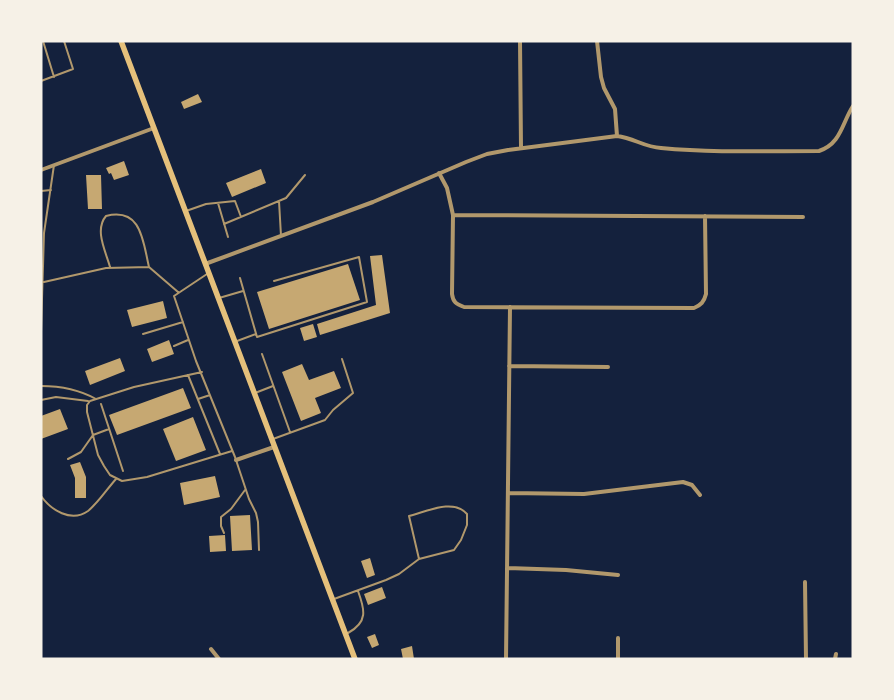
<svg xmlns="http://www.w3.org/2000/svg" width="894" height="700" viewBox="0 0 894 700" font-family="Signika,sans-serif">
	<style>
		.building { fill: #c6a872 }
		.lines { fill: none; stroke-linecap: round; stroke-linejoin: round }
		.service { stroke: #b1986c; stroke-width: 2 }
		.minor { stroke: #b1986c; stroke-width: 4 }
		.primary { stroke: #e5c07b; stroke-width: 5.5 }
	</style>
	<rect width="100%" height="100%" fill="#14213d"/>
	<path class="building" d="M198 94 202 102 184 109 181 102Z
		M124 161 129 175 114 180 111 173 109 174 106 168Z
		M261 169 266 183 232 197 226 183Z
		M86 175H101L102 209H88Z
		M382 255 390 313 320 335 317 324 376 305 370 256Z
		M348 264 360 300 269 329 257 292Z
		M163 301 167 318 132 327 127 310Z
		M313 324 317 337 304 341 300 328Z
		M169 340 174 354 152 362 147 349Z
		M120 358 125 371 90 385 85 371Z
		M302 364 309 380 334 371 341 388 315 398 321 413 301 421 282 372Z
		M183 388 191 408 117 435 109 415Z
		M60 409 68 429 41 439V416Z
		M193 417 206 450 176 461 163 429Z
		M80 462 86 477V498H75V478L70 465Z
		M215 476 220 497 184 505 180 483Z
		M250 515 252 550 232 551 230 516Z
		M225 535 226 551 210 552 209 536Z
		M370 558 375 575 367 578 361 561Z
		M382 587 386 598 368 605 364 594Z
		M375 634 379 645 372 648 367 637Z
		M412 646 414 659H403L401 649Z"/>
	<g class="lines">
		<path class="service" d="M43 41 54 77
			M41 81 73 69 64 41
			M41 191 51 190
			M279 201 281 236
			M218 203 228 237
			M186 211 206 204 235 201 241 217
			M224 224 286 198 305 175
			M110 267C106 252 94 230 106 216 142 207 143 242 149 267
			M207 274 174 296 196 361 235 457 249 499 256 513 258 522 259 550
			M240 278 257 337 367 302 359 257 274 281
			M44 282 106 268 149 267 178 292
			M219 298 243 291
			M41 332 44 233 54 165
			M143 334 183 322
			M237 341 256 334
			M174 346 188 340
			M262 354 290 432
			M202 372 134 387 90 401 87 405V412L98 455 104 466 110 475 122 481 147 477 232 451
			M188 375 220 454
			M41 386C61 386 78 389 96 399
			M255 393 273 386
			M198 399 210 395
			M41 400 56 397 88 401
			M101 404 123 471
			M273 439 325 420 333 410 353 393 342 359
			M68 459 81 452 93 435 109 429
			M41 496C51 510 71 523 88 511 98 503 107 489 116 479
			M224 533 221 526V517L231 509 245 490
			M334 599 386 580 399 574 419 559 454 550 461 540 467 525V514C453 498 426 512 409 516L419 559
			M348 633C368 622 365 610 358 591"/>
		<path class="minor" d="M520 41 521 148
			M597 41 601 77 604 88 615 109 617 136
			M41 170 154 128
			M439 173 447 188 453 215 452 294C453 302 456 304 464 307L694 308C701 305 704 302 706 294L705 216
			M453 215 803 217
			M205 264 373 202 466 162 487 154 508 150 617 136C634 138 644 147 661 148 713 153 766 151 819 151 841 144 842 123 853 106
			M509 366 608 367
			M236 460 274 447
			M508 493 584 494 683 482 692 485 700 495
			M507 568 566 570 618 575
			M805 582 806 659
			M211 649 219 659
			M506 659 510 307
			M618 659V638
			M835 659 836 654"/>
		<path class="primary" d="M121 41 355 659"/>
	</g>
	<rect width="894" height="700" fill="none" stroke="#f6f1e7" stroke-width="85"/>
</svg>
